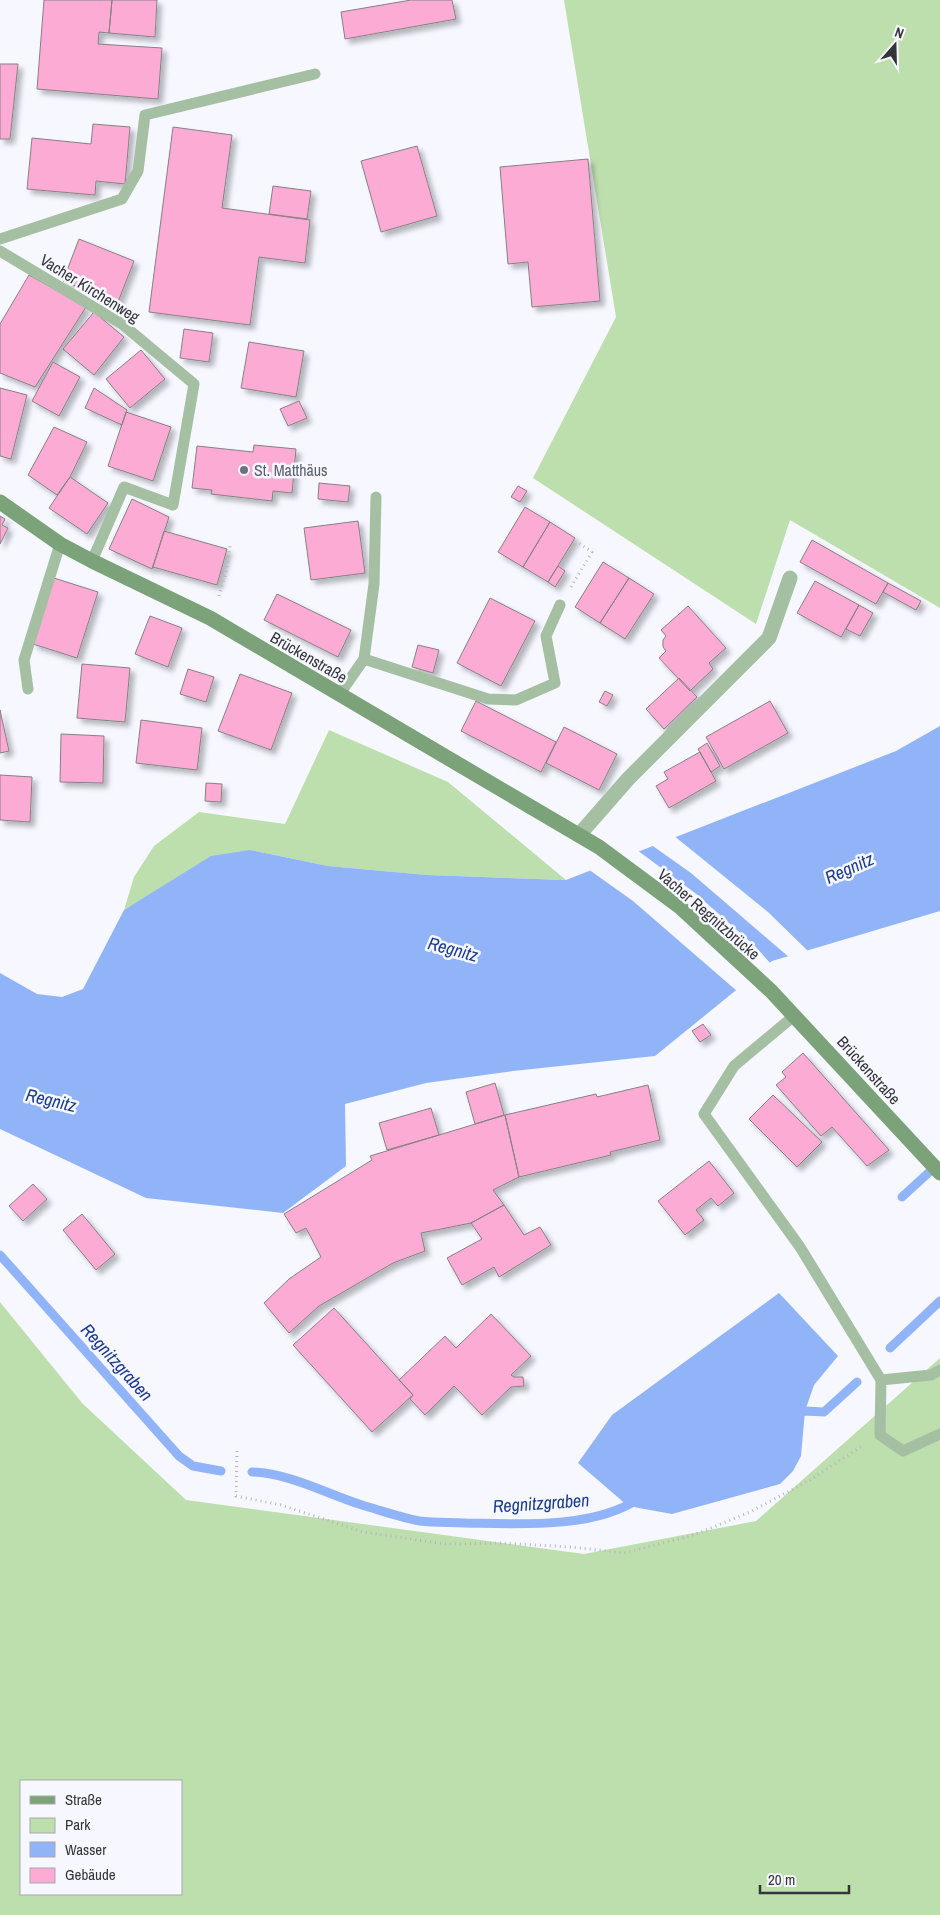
<svg xmlns="http://www.w3.org/2000/svg" width="940" height="1915" viewBox="0 0 940 1915" font-family="'Archivo Narrow',sans-serif">
	<style>
		.green { fill: #bddead; fill-rule: evenodd }
		.water { fill: #91b4f9 }
		.pier { fill: #f6f7ff }
		.lines { fill: none; stroke-linecap: round; stroke-linejoin: round }
		.stream { stroke: #91b4f9; stroke-width: 9 }
		.building { fill: #fcabd4; stroke: #878083; filter: url(#shadow) }
		.path { stroke: #b6b7bd; stroke-width: 3; stroke-dasharray: 1 4; stroke-linecap: butt }
		.service { stroke: #a5bfa2; stroke-width: 11 }
		.minor { stroke: #a5bfa2; stroke-width: 15 }
		.secondary { stroke: #7ca279; stroke-width: 15 }
		.worship-dot { fill: #6b7280; stroke: #f6f7ff; stroke-width: 2 }
		.labels { text-anchor: middle; dominant-baseline: central; stroke-width: 5; stroke-linejoin: round; paint-order: stroke }
		.street-label { font-size: 16px; fill: #353538; stroke: #f6f7ff }
		.worship-label { font-size: 16px; fill: #5b616d; stroke: #f6f7ff; text-anchor: start }
		.water-label { font-size: 18px; font-style: italic; fill: #1b3c8b; stroke: #f6f7ff }
	</style>
	<defs>
		<filter id="shadow"><feDropShadow dx="4.5" dy="4.5" stdDeviation="2.5" flood-color="#0004"/></filter>
	</defs>
	<rect width="100%" height="100%" fill="#f6f7ff"/>
	<path class="green" d="M564 0H940V608L790 520 756 624 533 478 616 317Z
		M329 730 448 782 566 880 427 875 328 866 250 850 165 886 124 910 134 877 154 846 199 812 285 824Z
		M0 1302 82 1403 186 1500 584 1554 756 1521 940 1358V1915H0ZM21 1781H181V1894H21Z"/>
	<path class="water" d="M940 726V911L772 961 655 1056 513 1071 426 1083 345 1104 346 1166 283 1213 146 1198 0 1129V973L37 994 62 997 83 989 124 910 211 856 250 850 328 866 427 875 566 880 896 751Z
		M779 1293 838 1356 814 1385 805 1411 801 1456 793 1471 780 1484 672 1514 628 1506 578 1463 612 1415Z"/>
	<path class="pier" d="M673 835 768 912 810 953 790 958 691 873 650 844Z
		M637 850 695 893 754 945 772 965 738 992 633 901 588 869Z"/>
	<g class="lines">
		<path class="stream" d="M902 1197 937 1165
			M0 1255 179 1456 193 1466 221 1471
			M890 1348 940 1301
			M794 1415 805 1411 824 1412 857 1382
			M252 1472C293 1474 326 1494 365 1506 383 1511 402 1518 420 1521 435 1523 451 1522 466 1523 517 1524 594 1529 638 1499"/>
	</g>
	<path class="building" d="M44 0H112L109 33 99 32 98 44 162 48 158 99 37 89Z
		M112 0H157L155 37 109 33Z
		M411 0H452L456 19 345 39 341 12Z
		M0 64H18L10 139H0Z
		M93 124 130 127 125 184 96 181 95 195 27 189 32 138 91 144Z
		M173 127 232 135 222 208 310 220 305 263 259 257 250 325 149 312Z
		M417 146 437 216 381 232 361 161Z
		M588 159 600 301 532 307 528 262 508 264 500 167Z
		M273 186 311 191 307 219 269 214Z
		M79 239 134 261 118 302 63 281Z
		M29 275 86 307 35 387 0 373V324Z
		M94 312 124 337 94 375 63 349Z
		M184 329 213 333 209 362 180 358Z
		M249 342 304 351 296 397 241 388Z
		M141 350 165 379 130 408 106 379Z
		M53 362 80 377 59 416 32 401Z
		M0 388 27 395 11 459 0 456Z
		M94 388 127 410 122 425 85 408Z
		M299 401 307 418 288 426 280 409Z
		M126 412 171 427 153 481 108 466Z
		M54 427 87 442 70 477 57 495 28 475Z
		M254 445 296 449 292 493 273 491 272 501 211 494 212 490 192 488 197 446 253 452Z
		M70 477 108 503 87 534 49 508Z
		M319 483 350 486 348 502 318 499Z
		M518 486 527 491 520 502 511 497Z
		M132 499 169 517 152 569 109 549Z
		M525 507 550 522 523 567 498 552Z
		M0 516 5 519 2 525 8 528 0 544Z
		M358 521 365 573 311 580 304 528Z
		M550 522 575 538 548 582 523 567Z
		M164 531 227 549 217 585 153 567Z
		M812 540 888 583 876 604 800 562Z
		M603 562 629 578 600 623 575 607Z
		M558 566 565 571 555 587 548 582Z
		M54 578 98 592 77 658 33 644Z
		M629 578 654 594 625 639 600 623Z
		M815 581 859 605 841 637 797 613Z
		M888 583 921 601 916 610 883 592Z
		M277 594 351 630 338 657 264 620Z
		M490 598 535 621 501 686 457 663Z
		M859 605 873 613 860 636 846 629Z
		M688 606 726 648 709 663 713 669 690 691 659 658 666 651 663 647V640L666 636 661 630Z
		M150 616 182 628 168 667 135 654Z
		M418 645 439 650 433 673 412 667Z
		M82 664 130 668 125 722 77 718Z
		M188 669 214 677 206 702 180 694Z
		M240 674 292 693 271 750 218 731Z
		M679 678 697 697 664 729 646 709Z
		M605 691 613 695 607 706 599 702Z
		M476 701 556 742 541 772 461 731Z
		M770 701 788 733 724 769 706 737Z
		M0 710 9 751 0 753Z
		M141 720 202 728 197 770 136 763Z
		M564 727 617 754 599 790 546 763Z
		M61 734 104 736 103 783 60 782Z
		M707 743 720 766 711 772 698 749Z
		M700 752 716 781 669 808 656 786 668 779 664 772Z
		M0 775 32 777 30 822 0 820Z
		M206 783 222 784 221 802 205 801Z
		M703 1024 711 1035 700 1042 692 1031Z
		M803 1053 889 1150 867 1166 832 1127 821 1136 776 1085 786 1077 782 1072Z
		M495 1083 504 1115 475 1124 466 1092Z
		M648 1085 660 1140 610 1152 611 1155 519 1177 505 1115 596 1094 597 1097Z
		M773 1095 822 1142 797 1167 749 1119Z
		M431 1108 439 1135 387 1150 379 1123Z
		M505 1115 519 1177 493 1190 504 1205 471 1223 421 1233 425 1251 393 1263 319 1306 289 1333 264 1303 289 1279 321 1257 306 1228 296 1233 284 1214 372 1160 370 1156Z
		M709 1161 734 1193 718 1206 711 1198 696 1210 704 1220 685 1235 658 1201Z
		M33 1184 47 1199 23 1221 9 1206Z
		M504 1205 524 1235 540 1227 551 1245 499 1277 494 1267 462 1285 447 1258 482 1239 471 1223Z
		M82 1214 115 1254 96 1270 63 1230Z
		M334 1308 413 1395 372 1432 293 1345Z
		M491 1314 531 1356 511 1375 514 1377H523L524 1386 511 1387 482 1415 454 1386 425 1415 410 1399 413 1395 399 1380 445 1336 456 1348Z"/>
	<g class="lines">
		<path class="path" d="M571 587 592 552 576 541
			M219 596 226 573 230 546
			M237 1451 236 1496 281 1505 363 1532 445 1544 502 1543 571 1547 624 1553 694 1535 750 1512 810 1480 862 1446"/>
		<path class="service" d="M0 239 122 199 138 171 145 115 315 74
			M0 251 122 324 194 384 173 505 124 487 92 561
			M364 659 488 699 516 700 555 683 546 636 560 605
			M28 689 24 660 60 544
			M339 695 364 659 374 584 376 497
			M795 1015 734 1066 704 1114 800 1247 881 1380 931 1375 940 1370
			M881 1380 880 1435 903 1451 940 1434"/>
		<path class="minor" d="M579 835 628 779 769 638 790 578"/>
		<path class="secondary" d="M0 502 60 544 92 561 210 618 599 847 680 907 771 991 940 1173"/>
	</g>
	<circle class="worship-dot" cx="244" cy="470" r="5"/>
	<g class="labels">
		<g class="street-label">
			<text transform="translate(90 288) rotate(32)">Vacher Kirchenweg</text>
			<text transform="translate(309 657) rotate(30)">Brückenstraße</text>
			<text transform="translate(709 914) rotate(41)">Vacher Regnitzbrücke</text>
			<text transform="translate(869 1070) rotate(48)">Brückenstraße</text>
		</g>
		<g class="worship-label">
			<text x="254" y="470">St. Matthäus</text>
		</g>
		<g class="water-label">
			<text transform="translate(849 868) rotate(-24)">Regnitz</text>
			<text transform="translate(453 949) rotate(15)">Regnitz</text>
			<text transform="translate(51 1100) rotate(13)">Regnitz</text>
			<text transform="translate(117 1362) rotate(48)">Regnitzgraben</text>
			<text transform="translate(541 1503) rotate(-4)">Regnitzgraben</text>
		</g>
	</g>
	<rect x="20" y="1780" width="162" height="115" fill="#f6f7ff" stroke="#a9a9af"/>
	<rect x="30" y="1796" width="25" height="8" fill="#7ca279" stroke="#a9a9af"/>
	<text x="65" y="1805" font-size="15" fill="#353538">Straße</text>
	<rect x="30" y="1818" width="25" height="15" fill="#bddead" stroke="#a9a9af"/>
	<text x="65" y="1830" font-size="15" fill="#353538">Park</text>
	<rect x="30" y="1842" width="25" height="15" fill="#91b4f9" stroke="#a9a9af"/>
	<text x="65" y="1855" font-size="15" fill="#353538">Wasser</text>
	<rect x="30" y="1868" width="25" height="15" fill="#fcabd4" stroke="#a9a9af"/>
	<text x="65" y="1880" font-size="15" fill="#353538">Gebäude</text>
	<g transform="translate(895 45) rotate(20)" stroke="#f6f7ff" stroke-width="4" paint-order="stroke">
	<path d="M0-4L9 19L0 12L-9 19Z" fill="#353538"/>
	<text y="-8" font-size="14" font-weight="bold" text-anchor="middle" fill="#353538">N</text>
	</g>
	<path d="M760 1885v8h89v-8" fill="none" stroke="#353538" stroke-width="2.5"/>
	<text x="768" y="1885" font-size="15" fill="#353538" stroke="#f6f7ff" stroke-width="4" paint-order="stroke">20 m</text>
</svg>
